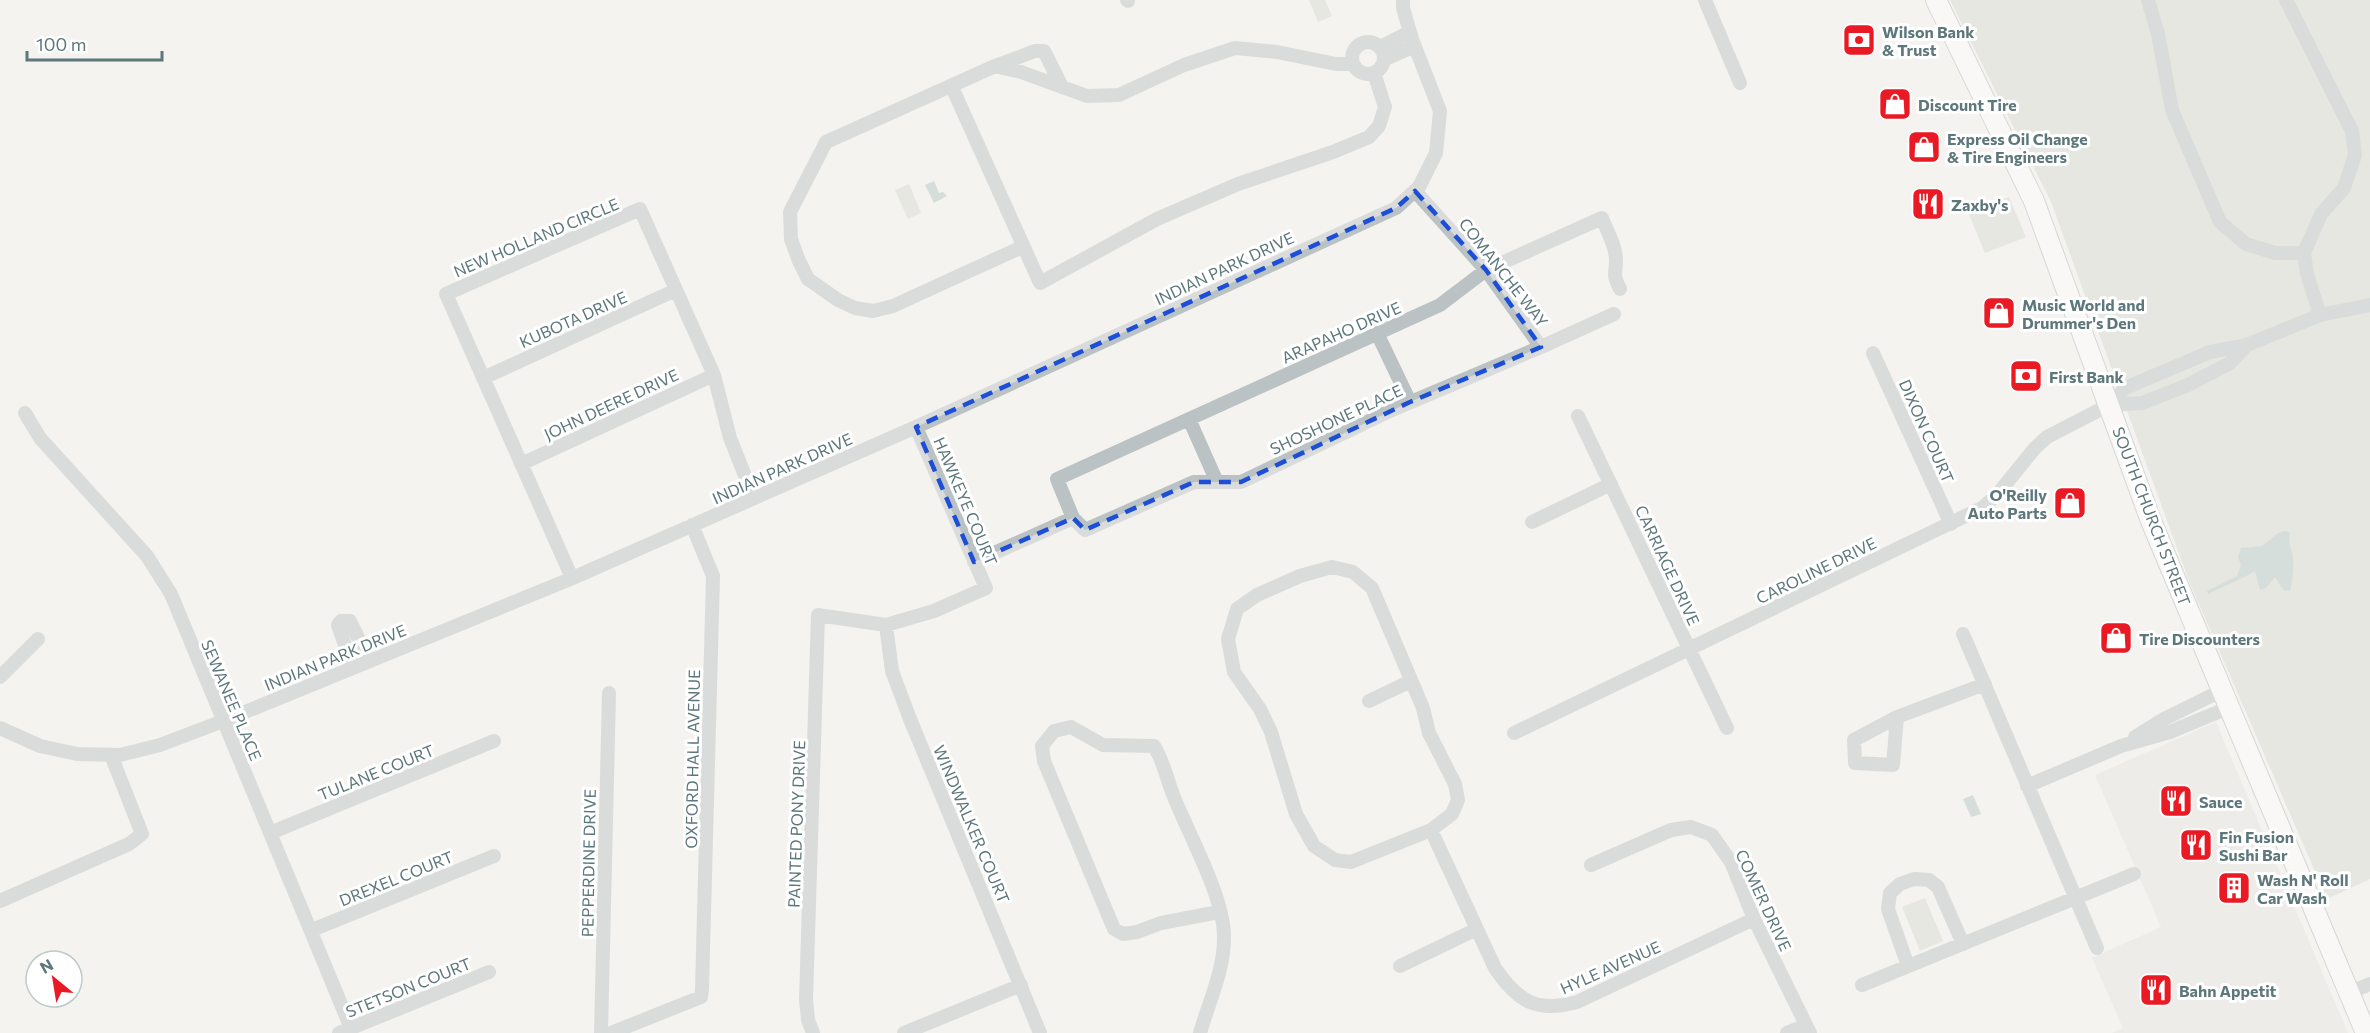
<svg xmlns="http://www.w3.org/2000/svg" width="2370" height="1033" viewBox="0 0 2370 1033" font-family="Commissioner,sans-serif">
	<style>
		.built { fill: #e4e4e3 }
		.green { fill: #d5d9ce }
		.water { fill: #b2c5c5 }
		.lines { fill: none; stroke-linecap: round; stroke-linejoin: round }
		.highway-casing { stroke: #b1b6b8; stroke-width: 22 }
		.minor { stroke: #bbc2c4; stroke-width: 14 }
		.highway { stroke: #fff; stroke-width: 20 }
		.marked { fill: none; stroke: #1d4ed8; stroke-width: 4.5; stroke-dasharray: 12 8; stroke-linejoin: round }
		.labels { text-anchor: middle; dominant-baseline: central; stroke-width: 6; stroke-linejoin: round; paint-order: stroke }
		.poi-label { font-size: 16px; font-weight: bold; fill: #5d777b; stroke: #fff; text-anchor: start }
		.street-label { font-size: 16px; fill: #5d777b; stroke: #fff }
	</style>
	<rect width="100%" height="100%" fill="#f4f3ef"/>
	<path class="built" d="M2216 722 2348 1033H2112L2123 1028 2092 958 2161 927 2095 775Z"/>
	<path class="green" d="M1309 0H1325L1332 16 1318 22Z
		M1950 0H2370V879L2327 899 2189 581 2051 202Z
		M909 184 921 213 908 219 895 190Z
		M2009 197 2026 237 1985 253 1968 212Z
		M1925 898 1943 941 1920 951 1902 907Z"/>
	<path class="water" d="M934 181 939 193 943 192 947 196 934 203 925 185Z
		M2285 531 2290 532C2287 545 2293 549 2293 561 2294 566 2292 585 2290 590L2284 591 2275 577 2266 588 2260 590 2255 571C2241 580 2223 586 2208 594L2207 591 2237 576 2241 565 2238 557 2241 548 2262 546 2278 533Z
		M1973 795 1981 814 1971 817 1963 799Z"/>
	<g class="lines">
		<g class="highway-casing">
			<path id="highway" d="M1936 0 2034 201 2151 521 2366 1033"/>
		</g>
		<path class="minor" d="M1127 0 1128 1
			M1705 0 1740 83
			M2148 0 2158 34 2172 110 2220 222 2246 244 2275 253H2304
			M2286 0 2352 131 2355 155 2344 188 2321 214 2304 253 2307 274 2320 315
			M1352 58a16 16 0 1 1 32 0a16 16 0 1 1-32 0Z
			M1380 47 1410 32
			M1385 59 1415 46
			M995 66 1035 51H1044L1062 87
			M952 87 1040 283 1157 219 1238 184 1333 152 1369 137 1379 126 1385 107 1374 73
			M1415 191 1486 270 1541 347
			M1022 247 893 306 873 311 855 308 838 300 808 279 799 261 791 239 790 212 826 142 995 66 1021 72 1087 96 1119 95 1184 65 1235 48 1277 52 1336 64H1353
			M1614 314 1541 347 1392 410 1241 482H1194L1085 530 1073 518 1057 479 1440 305 1486 270 1602 218C1607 231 1616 246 1616 260 1616 276 1612 272 1620 289
			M1377 333 1410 402
			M1873 353 1951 524
			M483 378 676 290
			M2109 405 2142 403 2188 385 2230 363 2247 345
			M25 413 40 438 147 556 171 594 353 1033
			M1578 416 1727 728
			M1189 419 1217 482
			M521 464 714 375
			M1532 522 1611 484
			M974 562 1073 518
			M1332 567 1353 572 1372 588 1423 708 1429 733 1455 784 1458 800 1452 814 1431 830 1351 862 1335 860 1314 846 1296 814 1271 732 1260 709 1234 672 1228 639 1237 609 1257 595 1300 576Z
			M572 578 446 294 640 209 714 375 730 438 754 498
			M886 625 892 671 910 719 1040 1033
			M1963 634 2097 948
			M353 668 338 625 341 621H350L369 661
			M0 677 38 639
			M1369 701 1411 681
			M1897 717 1854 740 1855 763 1893 765 1897 717 1985 684
			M0 728 40 746 77 754 120 755 160 745 223 721 568 580 916 427 1396 208 1419 187 1436 153 1440 111 1412 39 1403 8V0
			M1514 733 1982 508 1997 495 2035 448 2047 437 2109 405 2125 388 2210 352 2247 345 2320 315 2370 305
			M2135 737 2164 719 2223 690
			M2027 786 2121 746 2170 732 2230 707
			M1431 830 1495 968C1518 1002 1537 1013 1577 1002L1754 919
			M270 833 494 741
			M1591 865 1671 830 1691 827 1712 835 1731 862 1754 919 1810 1033
			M0 901 129 844 142 834 111 755
			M312 930 494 856
			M1400 966 1477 929
			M1908 966 1888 909 1890 893 1900 884 1914 879 1929 880 1938 887 1963 944
			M1862 985 2134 874
			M2349 993 2370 984
			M339 1033 489 972
			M601 1033 609 693
			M611 1033 701 997 702 989 713 576 692 525
			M813 1033 808 1020 806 1000 818 615 886 625 934 611 986 588 916 427
			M904 1033 1021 985
			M1200 1033C1209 1001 1225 969 1224 935 1223 895 1189 835 1174 797 1167 780 1164 762 1154 746L1103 745 1071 727 1054 731 1042 746 1044 761 1114 929 1123 934 1137 932 1161 923 1219 912
			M1787 1033 1806 1025"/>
		<use href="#highway" class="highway"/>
	</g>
	<path d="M0 0H2370V1033H0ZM1415 191 1486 270 1541 347 1410 402 1241 482H1194L1085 530 1073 518 974 562 916 427 1396 208Z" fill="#f4f3ef" fill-opacity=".55" fill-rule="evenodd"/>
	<path class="marked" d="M1415 191 1486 270 1541 347 1410 402 1241 482H1194L1085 530 1073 518 974 562 916 427 1396 208Z"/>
	<defs>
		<g id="bank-square" transform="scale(1.725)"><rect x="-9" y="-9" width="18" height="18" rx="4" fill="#e91a23" stroke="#fff"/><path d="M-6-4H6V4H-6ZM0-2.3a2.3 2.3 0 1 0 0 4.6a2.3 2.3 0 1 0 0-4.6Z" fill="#fff"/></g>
		<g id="shop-square" transform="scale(1.725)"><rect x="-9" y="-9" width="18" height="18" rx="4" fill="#e91a23" stroke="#fff"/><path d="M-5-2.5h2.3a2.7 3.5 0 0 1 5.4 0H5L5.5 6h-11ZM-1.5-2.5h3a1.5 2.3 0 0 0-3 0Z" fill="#fff"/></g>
		<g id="restaurant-square" transform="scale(1.725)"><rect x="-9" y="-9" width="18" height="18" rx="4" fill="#e91a23" stroke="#fff"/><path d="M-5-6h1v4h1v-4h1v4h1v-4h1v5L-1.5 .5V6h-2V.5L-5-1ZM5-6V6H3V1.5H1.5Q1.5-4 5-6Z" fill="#fff"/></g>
		<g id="building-square" transform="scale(1.725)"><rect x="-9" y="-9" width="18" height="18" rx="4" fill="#e91a23" stroke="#fff"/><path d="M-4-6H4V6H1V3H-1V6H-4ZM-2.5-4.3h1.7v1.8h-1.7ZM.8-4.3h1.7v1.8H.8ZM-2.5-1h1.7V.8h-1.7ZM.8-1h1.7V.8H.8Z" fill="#fff"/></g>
	</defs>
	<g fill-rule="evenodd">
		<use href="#bank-square" x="1859" y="40"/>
		<use href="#shop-square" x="1895" y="104"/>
		<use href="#shop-square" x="1924" y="147"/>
		<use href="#restaurant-square" x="1928" y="204"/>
		<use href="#shop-square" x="1999" y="313"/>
		<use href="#bank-square" x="2026" y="376"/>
		<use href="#shop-square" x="2070" y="503"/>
		<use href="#shop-square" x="2116" y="638"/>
		<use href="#restaurant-square" x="2176" y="801"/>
		<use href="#restaurant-square" x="2196" y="845"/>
		<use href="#building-square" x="2234" y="888"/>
		<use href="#restaurant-square" x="2156" y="990"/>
	</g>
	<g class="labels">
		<g class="poi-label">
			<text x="1882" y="31">Wilson Bank<tspan x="1882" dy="18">&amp; Trust</tspan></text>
			<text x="1918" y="104">Discount Tire</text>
			<text x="1947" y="138">Express Oil Change<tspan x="1947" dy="18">&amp; Tire Engineers</tspan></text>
			<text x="1951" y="204">Zaxby's</text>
			<text x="2022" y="304">Music World and<tspan x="2022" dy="18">Drummer's Den</tspan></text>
			<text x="2049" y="376">First Bank</text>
			<text x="2047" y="494" text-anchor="end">O'Reilly<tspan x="2047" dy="18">Auto Parts</tspan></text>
			<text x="2139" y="638">Tire Discounters</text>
			<text x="2199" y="801">Sauce</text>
			<text x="2219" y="836">Fin Fusion<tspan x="2219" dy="18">Sushi Bar</tspan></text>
			<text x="2257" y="879">Wash N' Roll<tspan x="2257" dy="18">Car Wash</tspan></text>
			<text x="2179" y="990">Bahn Appetit</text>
		</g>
		<g class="street-label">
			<text transform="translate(536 237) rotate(-23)">NEW HOLLAND CIRCLE</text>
			<text transform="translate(1224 268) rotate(-25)">INDIAN PARK DRIVE</text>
			<text transform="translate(1504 272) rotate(52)">COMANCHE WAY</text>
			<text transform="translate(573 319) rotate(-24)">KUBOTA DRIVE</text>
			<text transform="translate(1341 332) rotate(-24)">ARAPAHO DRIVE</text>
			<text transform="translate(611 404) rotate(-25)">JOHN DEERE DRIVE</text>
			<text transform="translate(1336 419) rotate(-25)">SHOSHONE PLACE</text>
			<text transform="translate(1927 431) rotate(66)">DIXON COURT</text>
			<text transform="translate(782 468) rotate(-24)">INDIAN PARK DRIVE</text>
			<text transform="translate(966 501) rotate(67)">HAWKEYE COURT</text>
			<text transform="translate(2152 516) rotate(69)">SOUTH CHURCH STREET</text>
			<text transform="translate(1668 565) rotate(65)">CARRIAGE DRIVE</text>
			<text transform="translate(1816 570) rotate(-26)">CAROLINE DRIVE</text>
			<text transform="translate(335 657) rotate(-22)">INDIAN PARK DRIVE</text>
			<text transform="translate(232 700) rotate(67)">SEWANEE PLACE</text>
			<text transform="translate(692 759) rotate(-89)">OXFORD HALL AVENUE</text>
			<text transform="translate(376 772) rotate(-22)">TULANE COURT</text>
			<text transform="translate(796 824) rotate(-88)">PAINTED PONY DRIVE</text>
			<text transform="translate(972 824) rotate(67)">WINDWALKER COURT</text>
			<text transform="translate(588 863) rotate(-89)">PEPPERDINE DRIVE</text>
			<text transform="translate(396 878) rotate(-22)">DREXEL COURT</text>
			<text transform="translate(1764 900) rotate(65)">COMER DRIVE</text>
			<text transform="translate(1610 967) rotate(-24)">HYLE AVENUE</text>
			<text transform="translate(408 987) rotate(-22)">STETSON COURT</text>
		</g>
	</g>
	<g transform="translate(54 979) rotate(330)"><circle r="28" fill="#ffffff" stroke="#bec9ca" stroke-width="1.5"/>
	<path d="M0-4.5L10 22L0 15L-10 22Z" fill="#e91a23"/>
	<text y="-9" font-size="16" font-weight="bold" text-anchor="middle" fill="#5d777b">N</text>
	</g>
	<path d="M27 51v9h135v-9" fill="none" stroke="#5d777b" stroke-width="3"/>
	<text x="36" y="51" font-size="18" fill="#5d777b" stroke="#ffffff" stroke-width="4.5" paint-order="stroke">100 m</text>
</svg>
